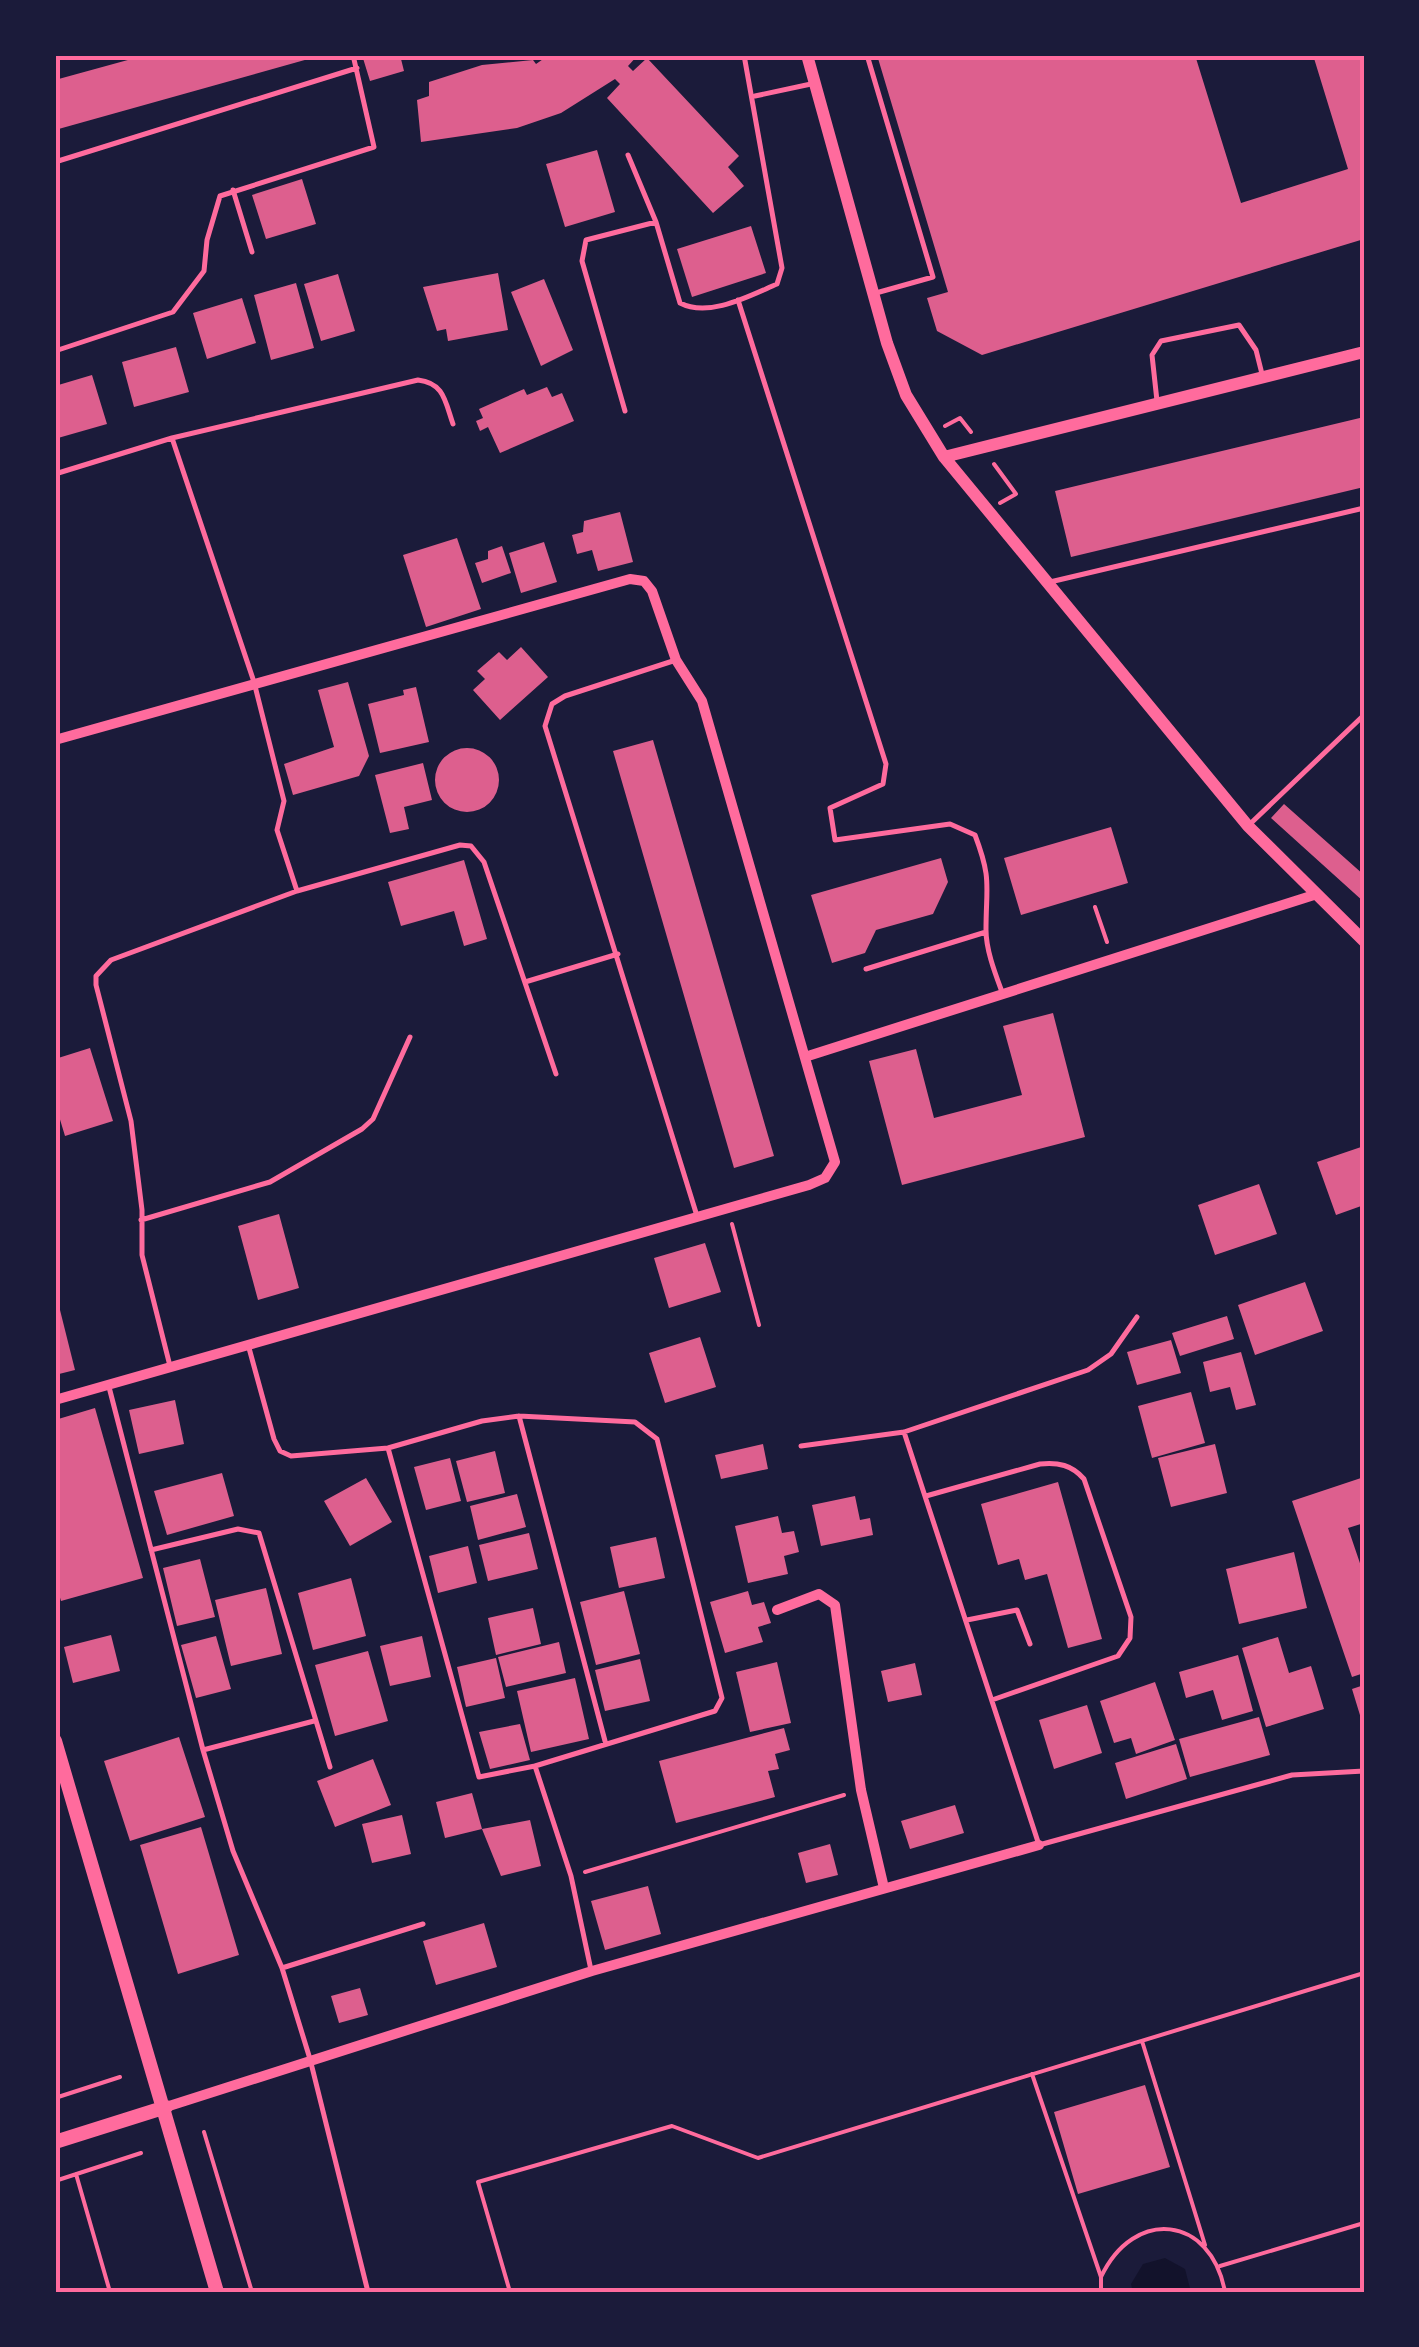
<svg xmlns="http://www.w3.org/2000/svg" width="1419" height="2347" viewBox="0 0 1419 2347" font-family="'Golos Text',sans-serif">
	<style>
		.water { fill: #12122b }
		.building { fill: #dd5f8e }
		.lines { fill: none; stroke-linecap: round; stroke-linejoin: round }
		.path { stroke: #ff6b9d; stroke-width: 4 }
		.service { stroke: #ff6b9d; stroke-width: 5 }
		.minor { stroke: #ff6b9d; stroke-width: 10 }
		.tertiary { stroke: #ff6b9d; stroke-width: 12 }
		.secondary { stroke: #ff6b9d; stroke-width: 14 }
		.neatline { fill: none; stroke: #ff6b9d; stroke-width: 4 }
	</style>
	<rect width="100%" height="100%" fill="#1b1b3a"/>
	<path class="water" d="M1165 2258 1185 2269 1191 2292H1133L1131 2284 1143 2264Z"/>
	<path class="building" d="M146 55H319V56L55 130V80Z
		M362 55H400L404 71 370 81Z
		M549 55H638L628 66 633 71 647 58 739 156 728 167 744 186 713 213 607 98 620 84 615 79 561 113 517 128 421 142 417 100 429 96V82L482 65 533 60 536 64Z
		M877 55H1195L1241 203 1348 169 1313 55H1364V239L982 355 937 331 927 298 948 292Z
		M597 150 615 212 565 227 546 164Z
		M302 179 316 224 266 239 252 195Z
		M751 226 766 273 692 297 677 249Z
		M498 273 508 330 448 341 446 329 437 331 423 287Z
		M338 274 355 331 321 341 304 284Z
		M544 279 573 350 541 366 511 292Z
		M296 283 314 348 271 360 254 295Z
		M242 298 256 343 207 359 193 313Z
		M176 347 189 392 134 407 122 362Z
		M92 375 107 424 58 438 55 386Z
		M547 387 552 397 562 393 574 421 500 453 488 427 480 431 476 421 483 418 479 409 524 389 527 395Z
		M1364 417V487L1071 557 1055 491Z
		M620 512 633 562 598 571 592 550 577 554 572 535 583 532 584 521Z
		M457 538 481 609 426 627 403 555Z
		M544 542 557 582 521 593 509 553Z
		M502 546 511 573 482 583 475 563 488 559V551Z
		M521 647 548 677 500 720 473 690 485 679 477 671 499 652 507 660Z
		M348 682 369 756 359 776 293 795 284 764 334 747 318 690Z
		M416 687 429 742 380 753 368 704 404 695 403 690Z
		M653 740 774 1156 734 1168 613 751Z
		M435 780a32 32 0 1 1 64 0a32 32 0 1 1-64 0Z
		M423 763 432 800 404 807 409 829 390 833 375 775Z
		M1284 804 1364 875V902L1271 818Z
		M1111 827 1128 883 1021 915 1004 858Z
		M941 858 948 882 933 914 876 930 865 953 832 963 811 895Z
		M464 860 487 939 464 946 454 911 401 926 388 882Z
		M1053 1013 1085 1137 902 1185 869 1061 916 1049 934 1118 1022 1095 1003 1026Z
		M90 1048 113 1121 65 1136 55 1103V1059Z
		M1364 1146V1205L1336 1215 1317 1162Z
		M1259 1184 1277 1234 1215 1255 1198 1205Z
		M279 1214 299 1288 258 1300 238 1226Z
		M705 1243 721 1292 669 1308 654 1258Z
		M1305 1282 1323 1331 1255 1355 1238 1305Z
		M56 1294 75 1370 55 1375V1295Z
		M1227 1316 1234 1339 1180 1356 1172 1333Z
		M700 1337 716 1387 665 1403 649 1353Z
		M1171 1340 1181 1373 1137 1385 1127 1352Z
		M1241 1352 1256 1405 1236 1410 1230 1387 1210 1392 1203 1362Z
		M1191 1392 1205 1443 1152 1458 1138 1406Z
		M175 1400 184 1444 139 1454 129 1410Z
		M95 1408 143 1578 61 1601 55 1581V1420Z
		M763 1444 768 1469 721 1479 715 1455Z
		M1215 1444 1227 1493 1171 1507 1158 1458Z
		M495 1451 505 1493 467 1502 456 1461Z
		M450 1458 461 1501 426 1510 414 1467Z
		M222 1473 234 1516 167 1535 154 1491Z
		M1364 1477V1523L1348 1528 1364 1575V1673L1352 1677 1292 1501Z
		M366 1478 392 1522 350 1546 324 1501Z
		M1058 1482 1102 1639 1068 1648 1047 1574 1025 1580 1019 1559 998 1565 981 1504Z
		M517 1494 526 1527 478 1540 470 1506Z
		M855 1496 860 1520 870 1518 873 1535 821 1546 812 1505Z
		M778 1516 782 1533 794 1531 799 1552 784 1556 788 1574 748 1583 735 1526Z
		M529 1533 538 1569 488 1581 479 1545Z
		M656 1537 665 1578 619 1588 610 1547Z
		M468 1546 477 1583 438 1593 429 1556Z
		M1294 1552 1307 1608 1239 1624 1226 1569Z
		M200 1559 215 1617 177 1626 163 1568Z
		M351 1578 366 1636 313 1650 298 1593Z
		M266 1588 282 1654 231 1666 215 1600Z
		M624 1591 640 1654 596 1665 580 1602Z
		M748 1591 752 1605 764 1602 771 1623 758 1627 763 1642 725 1653 710 1602Z
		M533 1608 541 1644 496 1655 488 1618Z
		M111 1635 120 1671 73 1683 64 1647Z
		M216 1636 231 1689 196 1698 181 1645Z
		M422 1636 431 1677 390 1686 380 1646Z
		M1278 1637 1289 1673 1311 1666 1324 1709 1266 1727 1242 1648Z
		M559 1642 566 1673 506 1687 498 1657Z
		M368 1651 388 1721 335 1736 315 1665Z
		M1238 1655 1253 1711 1222 1720 1213 1690 1186 1698 1179 1672Z
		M496 1658 505 1698 466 1707 457 1667Z
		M640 1659 650 1701 605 1711 595 1670Z
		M777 1662 791 1723 750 1732 736 1672Z
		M915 1663 922 1695 888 1702 881 1671Z
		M575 1678 589 1739 531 1752 517 1691Z
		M1155 1682 1175 1740 1136 1754 1131 1738 1114 1743 1100 1701Z
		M1364 1685V1725H1363L1352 1689Z
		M1087 1705 1102 1753 1054 1769 1039 1720Z
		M1259 1717 1270 1755 1190 1777 1179 1739Z
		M520 1724 530 1760 490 1769 479 1732Z
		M784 1728 790 1750 775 1754 779 1769 768 1771 775 1797 676 1823 659 1761Z
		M179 1737 205 1817 130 1841 104 1761Z
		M1176 1744 1187 1779 1126 1799 1115 1763Z
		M373 1759 391 1805 335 1827 317 1781Z
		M472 1793 482 1829 445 1838 436 1802Z
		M955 1805 964 1833 910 1849 901 1821Z
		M402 1815 411 1854 372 1863 362 1824Z
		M530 1820 541 1866 501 1876 482 1829Z
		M201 1827 239 1955 178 1974 140 1845Z
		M830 1844 838 1875 806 1883 798 1853Z
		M648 1886 661 1934 605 1950 591 1901Z
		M484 1923 497 1967 436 1985 423 1941Z
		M360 1988 368 2015 339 2023 331 1996Z
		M1145 2085 1170 2167 1078 2194 1054 2112Z"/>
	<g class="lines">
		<path class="path" d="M945 426 960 418 971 432
			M994 464 1016 494 1000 503
			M1095 907 1107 942
			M732 1224 759 1325
			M585 1872 844 1795
			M1142 2041 1205 2245
			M1032 2074 1101 2277V2292
			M55 2098 120 2077
			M204 2132 252 2292
			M76 2174 110 2292
			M55 2181 141 2153
			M1220 2266 1364 2223
			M1101 2277C1134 2207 1211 2215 1225 2292
			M510 2292 478 2182 672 2126 758 2158 1364 1973"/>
		<path class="service" d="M867 55 933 277 876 293
			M755 96 811 84
			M628 155 656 222
			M55 162 357 68
			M233 190 252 252
			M738 300 886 764 883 784 830 808 835 840 950 824 975 835C992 880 986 885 986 930 986 950 995 973 1002 992
			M55 351 173 312 204 271 207 240 220 196 374 147 353 55
			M1157 401 1152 355 1161 341 1239 325 1256 350 1262 374
			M625 411 582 261 586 240 656 222 680 303C709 318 749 296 777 284L782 268 744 55
			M172 438 254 682 284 801 277 830 297 891
			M55 474 172 438 418 380C444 383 445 401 453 424
			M1050 582 1364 508
			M676 660 565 696 552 704 545 726 697 1216
			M1250 824 1364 715
			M866 969 986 932
			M525 982 618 954
			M141 1220 270 1182 362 1129 373 1119 410 1037
			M249 1348 274 1439 280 1451 291 1456 388 1448 482 1421 519 1416 635 1422 657 1439 722 1698 715 1711 535 1766 479 1777 388 1448
			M170 1366 142 1255V1210L131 1121 96 985V976L111 960 297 891 460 845 471 846 484 862 556 1074
			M109 1387 203 1750 233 1851 282 1968 310 2059 368 2292
			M519 1416 605 1741
			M904 1432 1039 1845 1292 1775 1364 1771
			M801 1446 904 1432 1088 1370 1111 1354 1137 1317
			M926 1496 1040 1464C1058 1462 1072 1465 1084 1479L1131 1617 1130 1638 1118 1656 992 1700
			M151 1550 238 1529 259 1533 330 1767
			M967 1620 1017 1610 1030 1644
			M203 1750 314 1721
			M535 1766 571 1876 591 1970
			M282 1968 423 1924"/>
		<path class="minor" d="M55 740 630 579 644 581 652 591 676 660 702 701 835 1162 825 1178 809 1185 55 1400
			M808 1056 1314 895
			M777 1610 819 1594 835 1605 861 1790 884 1888
			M166 2107 592 1971 1039 1845"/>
		<path class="tertiary" d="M807 55 887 343 906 395 944 457 1248 826 1364 941
			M944 457 1364 352"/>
		<path class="secondary" d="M55 1741 217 2292
			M55 2142 166 2107"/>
	</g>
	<rect width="1419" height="2347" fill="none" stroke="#1b1b3a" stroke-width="115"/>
	<rect x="58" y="58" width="1304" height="2232" class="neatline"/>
</svg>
